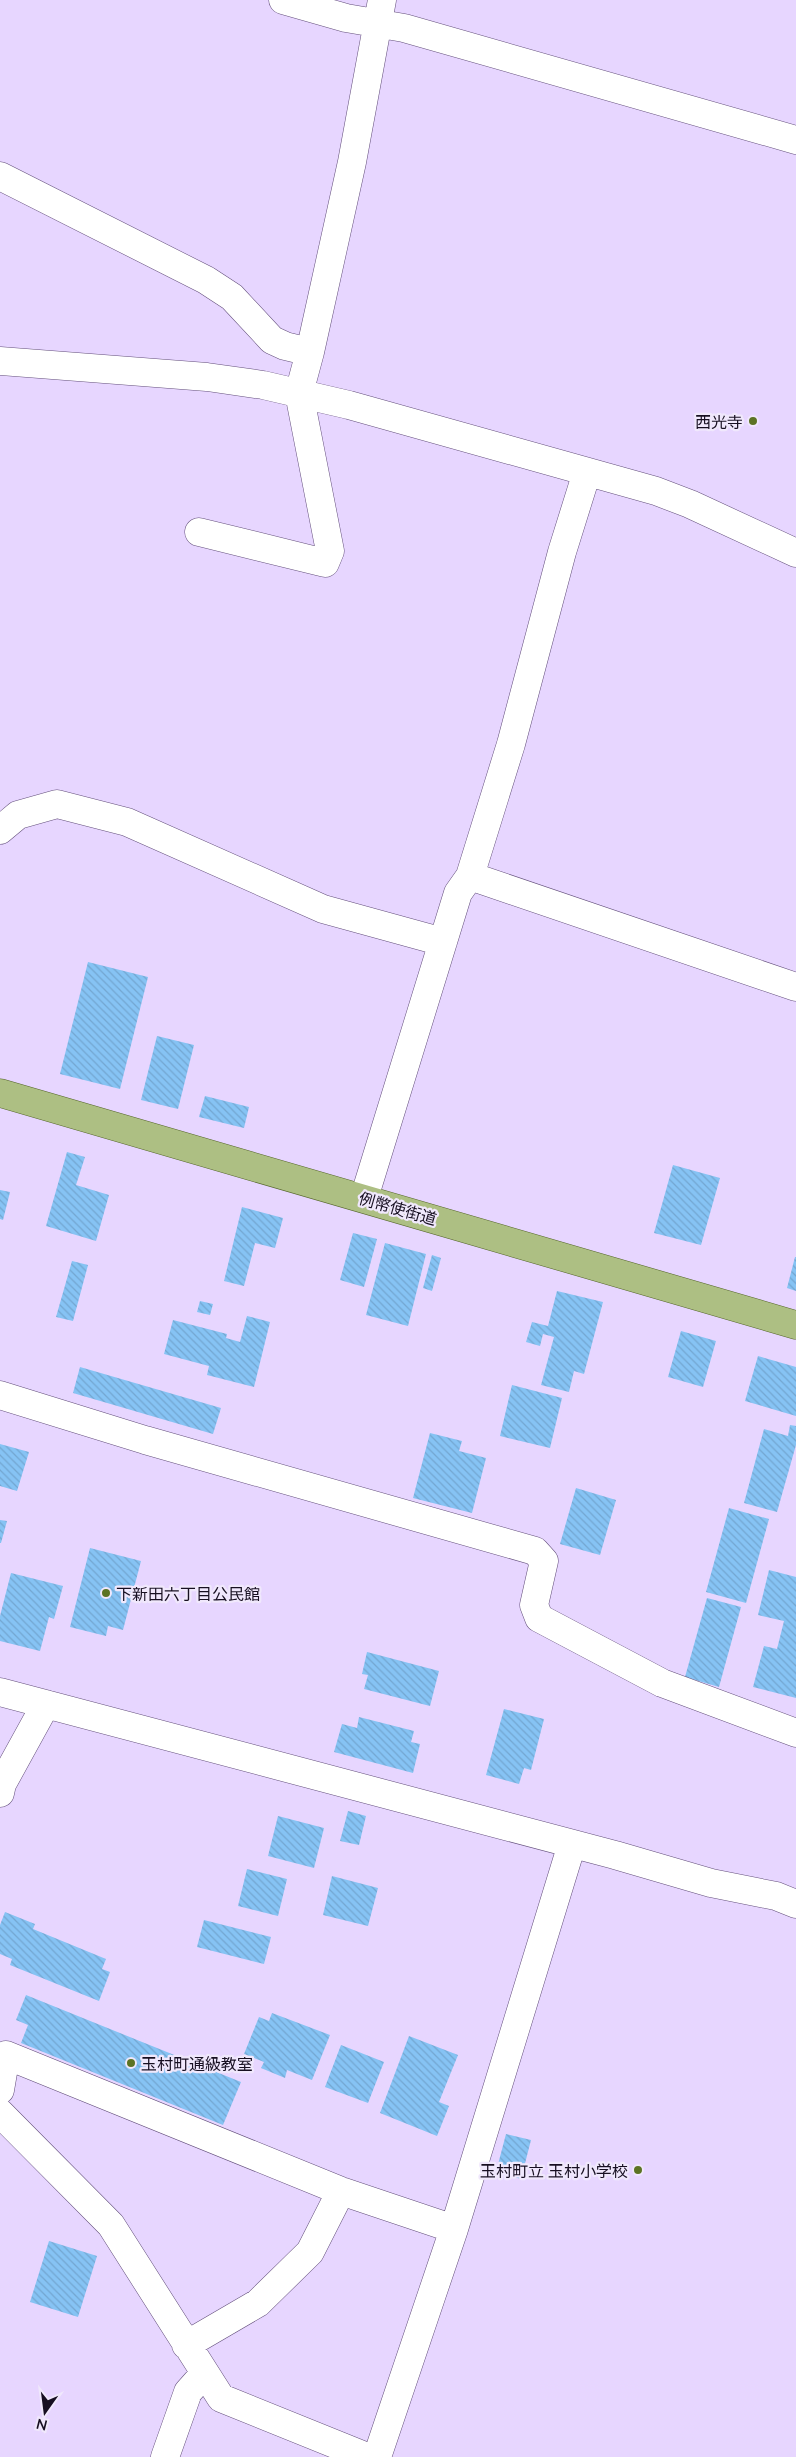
<svg xmlns="http://www.w3.org/2000/svg" width="796" height="2457" viewBox="0 0 796 2457" font-family="Lato,'Noto Sans JP',sans-serif">
	<style>
		.building { fill: url(#building-back-hatch) }
		.lines { fill: none; stroke-linecap: round; stroke-linejoin: round }
		.minor-casing { stroke: #64507c; stroke-width: 29 }
		.major-casing { stroke: #55652b; stroke-width: 29 }
		.minor { stroke: #fff; stroke-width: 28 }
		.major { stroke: #adbf83; stroke-width: 28 }
		.poi-dot { fill: #5c7324; stroke: #f0e8fc; stroke-width: 2 }
		.labels { text-anchor: middle; dominant-baseline: central; stroke-width: 4.5; stroke-linejoin: round; paint-order: stroke }
		.poi-label { font-size: 16px; fill: #170f21; stroke: #f0e8fc; text-anchor: end }
		.street-label { font-size: 16px; fill: #170f21; stroke: #f0e8fc }
	</style>
	<defs>
		<pattern id="building-back-hatch" width="6" height="6" patternUnits="userSpaceOnUse" patternTransform="scale(1.25)"><rect width="6" height="6" fill="#86c3f4"/><path d="M-1 5l2 2M0 0l6 6M5-1l2 2" fill="none" stroke="#73a6d1"/></pattern>
	</defs>
	<rect width="100%" height="100%" fill="#e7d6ff"/>
	<path class="building" d="M88 962 148 977 120 1089 60 1074Z
		M157 1036 194 1045 178 1109 141 1100Z
		M205 1096 249 1107 244 1128 199 1117Z
		M67 1152 85 1157 76 1185 109 1195 96 1241 46 1226Z
		M673 1165 720 1178 701 1245 654 1233Z
		M0 1190 10 1192 3 1220 0 1219Z
		M242 1207 283 1218 275 1248 255 1243 244 1286 224 1281Z
		M353 1233 377 1239 364 1287 340 1280Z
		M385 1243 426 1254 408 1326 366 1315Z
		M432 1255 441 1258 432 1291 423 1288Z
		M795 1257H796V1291L787 1288Z
		M72 1261 88 1265 73 1321 56 1317Z
		M557 1291 603 1302 584 1374 574 1371 569 1392 541 1385 554 1337 543 1334 540 1346 526 1342 532 1322 548 1326Z
		M200 1301 213 1304 210 1315 197 1312Z
		M247 1316 270 1322 254 1387 207 1375 209 1366 164 1354 173 1320 227 1334 226 1338 240 1342Z
		M681 1331 716 1341 703 1387 668 1377Z
		M758 1356 796 1367V1416L745 1401Z
		M80 1367 221 1408 213 1434 73 1393Z
		M512 1385 562 1398 550 1448 500 1436Z
		M790 1425 796 1426V1445L777 1512 744 1503 764 1429 788 1436Z
		M430 1433 462 1441 459 1451 486 1458 472 1513 413 1498Z
		M0 1444 29 1452 17 1491 0 1486Z
		M576 1488 616 1500 600 1555 560 1544Z
		M729 1508 769 1519 746 1603 706 1592Z
		M0 1520 7 1521 1 1543H0Z
		M90 1548 141 1561 123 1630 108 1626 106 1636 70 1627Z
		M769 1570 796 1577V1698L753 1687 764 1646 777 1649 784 1621 758 1615Z
		M11 1573 63 1586 54 1619 49 1617 40 1651 0 1641V1616Z
		M707 1598 741 1607 719 1687 685 1677Z
		M367 1652 439 1671 430 1706 364 1689 368 1675 362 1674Z
		M504 1709 544 1719 531 1770 524 1768 519 1784 486 1775Z
		M359 1717 414 1731 411 1742 420 1744 413 1773 334 1752 342 1724 357 1728Z
		M348 1811 366 1816 359 1845 340 1841Z
		M278 1816 324 1828 314 1868 268 1856Z
		M247 1869 287 1879 278 1916 238 1906Z
		M332 1876 378 1888 368 1926 323 1915Z
		M5 1912 35 1924 33 1929 106 1959 102 1969 110 1972 99 2001 10 1965 12 1959 0 1954V1925Z
		M204 1920 271 1937 264 1964 197 1947Z
		M26 1995 241 2082 223 2125 21 2043 28 2025 16 2020Z
		M272 2013 330 2035 312 2080 287 2070 285 2078 261 2068 264 2062 244 2054 259 2017 269 2021Z
		M409 2036 458 2055 439 2102 449 2106 437 2136 380 2113Z
		M341 2045 384 2062 368 2103 325 2087Z
		M506 2134 531 2140 521 2179 496 2172Z
		M49 2241 97 2256 78 2317 30 2302Z"/>
	<g class="lines">
		<g class="minor-casing">
			<path id="minor" d="M283 0 346 18 404 28 796 140
				M0 176 206 280 232 297 272 340 285 346 310 352
				M0 361 207 377 263 385 349 405 656 491 690 504 796 553
				M199 532 325 563 330 551 299 393 310 352 352 162 382 0
				M0 830 18 815 57 804 127 822 323 909 443 942
				M470 876 796 987
				M364 1198 458 893 470 876 511 744 562 552 587 472
				M0 1395 145 1440 535 1551 544 1561 534 1605 539 1618 662 1683 796 1733
				M0 1692 615 1855 711 1883 776 1896 796 1904
				M0 1793 2 1784 46 1704
				M0 2090 6 2055 341 2191 454 2229
				M0 2113 111 2225 221 2398 367 2457
				M186 2345 258 2303 310 2252 341 2191
				M165 2457 188 2392 204 2374
				M377 2457 454 2229 572 1844"/>
		</g>
		<g class="major-casing">
			<path id="major" d="M0 1093 796 1325"/>
		</g>
		<use href="#minor" class="minor"/>
		<use href="#major" class="major"/>
	</g>
	<g class="poi-dot">
		<circle cx="753" cy="421" r="5"/>
		<circle cx="106" cy="1593" r="5"/>
		<circle cx="131" cy="2063" r="5"/>
		<circle cx="638" cy="2170" r="5"/>
	</g>
	<g class="labels">
		<g class="poi-label">
			<text x="743" y="421">西光寺</text>
			<text x="116" y="1593" text-anchor="start">下新田六丁目公民館</text>
			<text x="141" y="2063" text-anchor="start">玉村町通級教室</text>
			<text x="628" y="2170">玉村町立 玉村小学校</text>
		</g>
		<g class="street-label">
			<text transform="translate(398 1208) rotate(16)">例幣使街道</text>
		</g>
	</g>
	<g transform="translate(45 2412) rotate(194)" stroke="#f0e8fc" stroke-width="4" paint-order="stroke">
	<path d="M0-4L9 19L0 12L-9 19Z" fill="#170f21"/>
	<text y="-8" font-size="14" font-weight="bold" text-anchor="middle" fill="#170f21">N</text>
	</g>
</svg>
